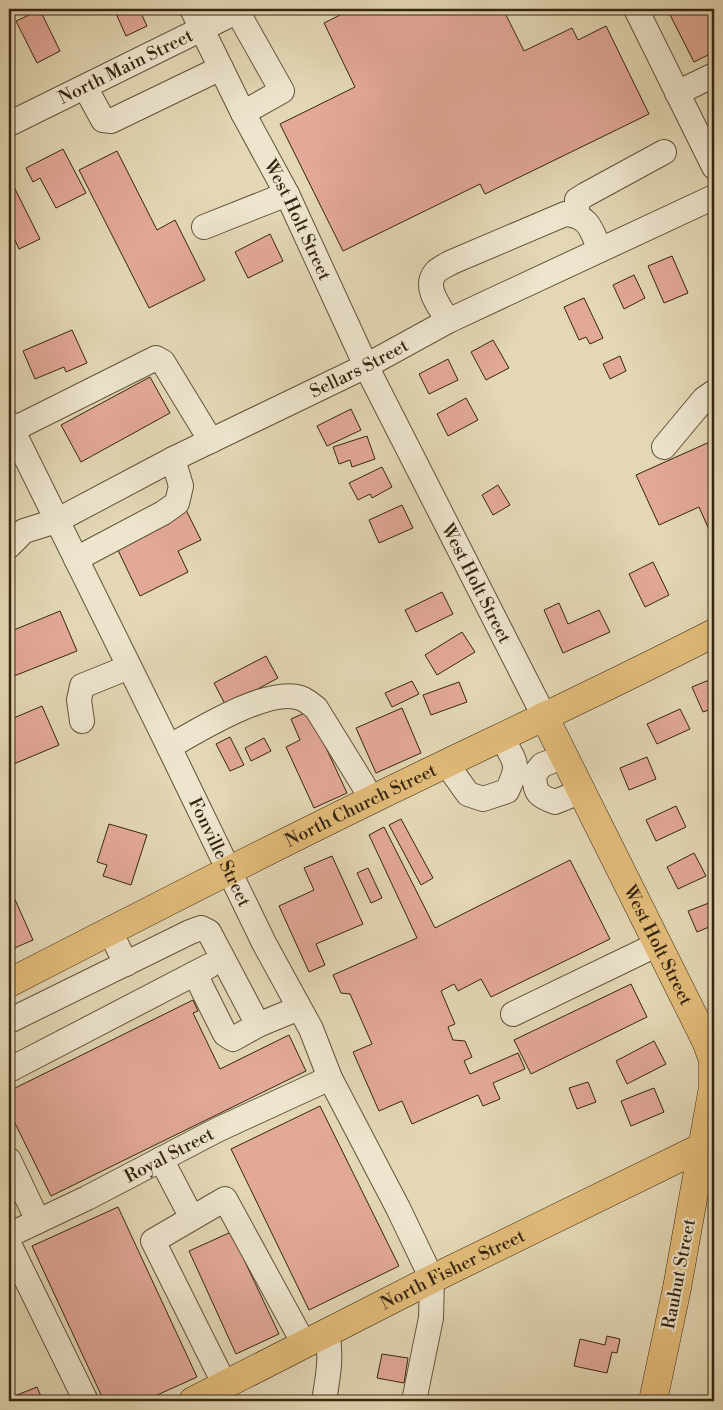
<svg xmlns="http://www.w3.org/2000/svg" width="723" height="1410" viewBox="0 0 723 1410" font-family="'Libre Bodoni',serif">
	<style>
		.building { fill: #e2a898; stroke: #362510 }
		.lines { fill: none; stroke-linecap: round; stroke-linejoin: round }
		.minor-casing { stroke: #615239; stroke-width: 26 }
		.major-casing { stroke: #362510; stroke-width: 29 }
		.minor { stroke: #ede5ce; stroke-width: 24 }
		.major { stroke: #e2bc7a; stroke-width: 28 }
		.labels { text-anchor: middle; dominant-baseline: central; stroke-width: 4; stroke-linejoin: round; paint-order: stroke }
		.street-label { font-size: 18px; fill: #362510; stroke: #ede5ce }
	</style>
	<rect width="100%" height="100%" fill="#e3d7b4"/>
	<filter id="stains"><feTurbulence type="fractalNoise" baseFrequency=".004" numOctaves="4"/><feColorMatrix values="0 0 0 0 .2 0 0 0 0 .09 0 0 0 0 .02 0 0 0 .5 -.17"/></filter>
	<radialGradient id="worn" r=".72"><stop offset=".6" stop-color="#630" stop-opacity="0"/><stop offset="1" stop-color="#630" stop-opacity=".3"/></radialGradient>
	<path class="building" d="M114 9H139L147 26 126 36Z
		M352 9H503L524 51 572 28 578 40 606 26 649 114 485 194 480 184 343 251 280 124 355 87 324 23Z
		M667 9H714V52L694 62Z
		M40 10 60 51 37 63 16 21Z
		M714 100V110L710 102Z
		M63 149 86 193 56 208 40 178 33 182 26 168Z
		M117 151 157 230 175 220 205 280 149 308 79 170Z
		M10 179 40 239 19 249 9 227V180Z
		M270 234 283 261 248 278 235 252Z
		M672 256 688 293 664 303 648 266Z
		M634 275 645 298 624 309 613 285Z
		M584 298 603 338 590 344 586 337 579 340 564 307Z
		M72 330 87 363 66 372 64 367 35 379 23 351Z
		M493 340 509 368 486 380 471 352Z
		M620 356 626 371 610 379 603 364Z
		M448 359 458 380 429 394 419 374Z
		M150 377 170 413 81 462 61 425Z
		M466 398 478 420 448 436 437 414Z
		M351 409 361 430 327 446 317 426Z
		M367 436 375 459 352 467 350 460 339 464 333 447Z
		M714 440V541L699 507 659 525 636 475Z
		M382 467 392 487 372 498 370 494 358 500 349 483Z
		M498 485 510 505 493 515 482 495Z
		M402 505 413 528 379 543 369 520Z
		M186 510 201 540 178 551 188 572 140 596 115 544Z
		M653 562 669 595 645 607 629 574Z
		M442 592 453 614 416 632 405 610Z
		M559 603 568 624 599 610 610 632 563 653 544 610Z
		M60 611 77 651 9 678V632Z
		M462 632 475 652 437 675 425 655Z
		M266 656 278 678 226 706 214 683Z
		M714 678V708L703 712 692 687Z
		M412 681 419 694 392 707 385 693Z
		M459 682 467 702 431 715 423 695Z
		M42 706 59 745 9 766V720Z
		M402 708 421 753 376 773 356 728Z
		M680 709 690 729 657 744 647 724Z
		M309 711 347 793 314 808 286 747 300 740 291 719Z
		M230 737 244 765 230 771 216 744Z
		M264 738 271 751 251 761 245 748Z
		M647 757 656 779 629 790 620 768Z
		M676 806 686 827 656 841 646 820Z
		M401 819 433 878 421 885 389 825Z
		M109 824 147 835 131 885 103 876 107 865 97 862Z
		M384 827 435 928 570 860 610 939 491 997 481 979 458 991 454 984 441 991 455 1024 448 1027 453 1040 465 1041 472 1057 464 1061 470 1074 518 1053 525 1069 493 1083 500 1099 483 1106 478 1095 412 1124 402 1101 379 1111 353 1052 372 1044 350 994 341 993 333 975 417 938 369 835Z
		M694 853 706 876 678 889 667 867Z
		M332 856 363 924 316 944 325 965 309 972 279 906 314 890 304 868Z
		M368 868 382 898 371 903 357 873Z
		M9 886 33 940 10 950 9 947Z
		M714 901V925L697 932 688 911Z
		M631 984 647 1017 531 1074 514 1040Z
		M193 1000 198 1011 193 1013 220 1069 289 1035 306 1071 51 1196 9 1111V1091Z
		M654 1041 666 1064 627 1084 616 1061Z
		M588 1082 596 1102 577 1109 569 1088Z
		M654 1088 664 1112 631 1126 621 1101Z
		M320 1106 399 1266 309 1310 231 1149Z
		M118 1207 197 1377 144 1401H104L32 1246Z
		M231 1232 279 1334 236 1354 189 1251Z
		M607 1336 620 1339 617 1353 612 1352 607 1373 574 1366 580 1339 605 1345Z
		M382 1354 408 1358 404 1383 377 1378Z
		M37 1387 43 1401H13L12 1397Z
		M372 1397 393 1401H371Z"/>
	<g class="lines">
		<g class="minor-casing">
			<g id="minor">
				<path id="s1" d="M192 9 243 113 287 194 366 366 544 716"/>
				<path d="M636 9 714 167"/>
				<path d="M237 11 282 91 243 113"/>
				<path d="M85 87 103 120 111 121 221 68"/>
				<path d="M677 93 714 75"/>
				<path id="s2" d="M9 124 242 9"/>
				<path d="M577 215V200L585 195 664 152"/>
				<path d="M204 227 287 194"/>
				<path d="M448 321C441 308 423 288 435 273 439 268 447 265 452 262L565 214C590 216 591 230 600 250"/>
				<path id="s3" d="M9 423 169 747 264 943 311 1029 330 1078 398 1208 432 1279 431 1318 414 1401"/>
				<path d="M12 430 156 358 163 362 211 441"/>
				<path d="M664 447 704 399 714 392"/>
				<path id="s4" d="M9 546 24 531 56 521 173 459 366 366 448 321 714 197"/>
				<path d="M76 559 163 513 177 503 181 486 173 459"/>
				<path d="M82 721 79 700 82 686 129 667"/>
				<path d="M169 747C197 731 272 684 303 699 307 701 312 705 316 708L372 799"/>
				<path d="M565 756 542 765 534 775C535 793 538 796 555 802L582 791"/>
				<path d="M446 763 468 794 483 799 507 791C521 762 515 764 502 737"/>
				<path d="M110 931 126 964"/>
				<path d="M513 1014 658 944"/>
				<path d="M9 1021 190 932 201 928 209 932 258 1025 233 1039 225 1034 195 974"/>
				<path d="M258 1025 299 1008"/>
				<path d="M9 1070 209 966"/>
				<path d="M161 1159 192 1218"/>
				<path d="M9 1160 38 1221"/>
				<path id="s5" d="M9 1235 87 1198 217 1130 330 1078"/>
				<path d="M9 1244 86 1401"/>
				<path d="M225 1385 153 1241 225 1199 304 1344"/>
				<path d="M324 1401C328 1377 332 1356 327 1332"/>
			</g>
		</g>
		<g class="major-casing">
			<g id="major">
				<path id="s6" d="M544 716 706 1041 713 1060V1087L677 1288 653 1401"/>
				<path id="s7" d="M9 983C133 919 258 855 383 794 494 740 605 689 714 633"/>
				<path id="s8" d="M193 1401 432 1279 714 1141"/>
			</g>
		</g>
		<use href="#minor" class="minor"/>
		<use href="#major" class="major"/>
	</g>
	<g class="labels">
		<g class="street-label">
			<text stroke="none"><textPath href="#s2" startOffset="130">North Main Street</textPath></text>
			<text stroke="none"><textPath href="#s1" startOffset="236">West Holt Street</textPath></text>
			<text stroke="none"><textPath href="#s4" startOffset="394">Sellars Street</textPath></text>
			<text stroke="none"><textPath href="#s1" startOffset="641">West Holt Street</textPath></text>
			<text stroke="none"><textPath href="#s7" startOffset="394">North Church Street</textPath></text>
			<text stroke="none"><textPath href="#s3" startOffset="478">Fonville Street</textPath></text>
			<text stroke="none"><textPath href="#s6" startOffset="256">West Holt Street</textPath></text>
			<text stroke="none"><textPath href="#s5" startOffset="179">Royal Street</textPath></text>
			<text stroke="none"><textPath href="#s8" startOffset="291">North Fisher Street</textPath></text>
			<text transform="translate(679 1274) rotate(-79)">Rauhut Street</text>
		</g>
	</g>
	<rect width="723" height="1410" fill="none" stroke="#e3d7b4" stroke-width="30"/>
	<rect x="10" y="10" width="703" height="1390" fill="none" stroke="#362510" stroke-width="2.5"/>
	<rect x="15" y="15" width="693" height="1380" fill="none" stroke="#362510"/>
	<rect width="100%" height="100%" filter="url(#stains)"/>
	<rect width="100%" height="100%" fill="url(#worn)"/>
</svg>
